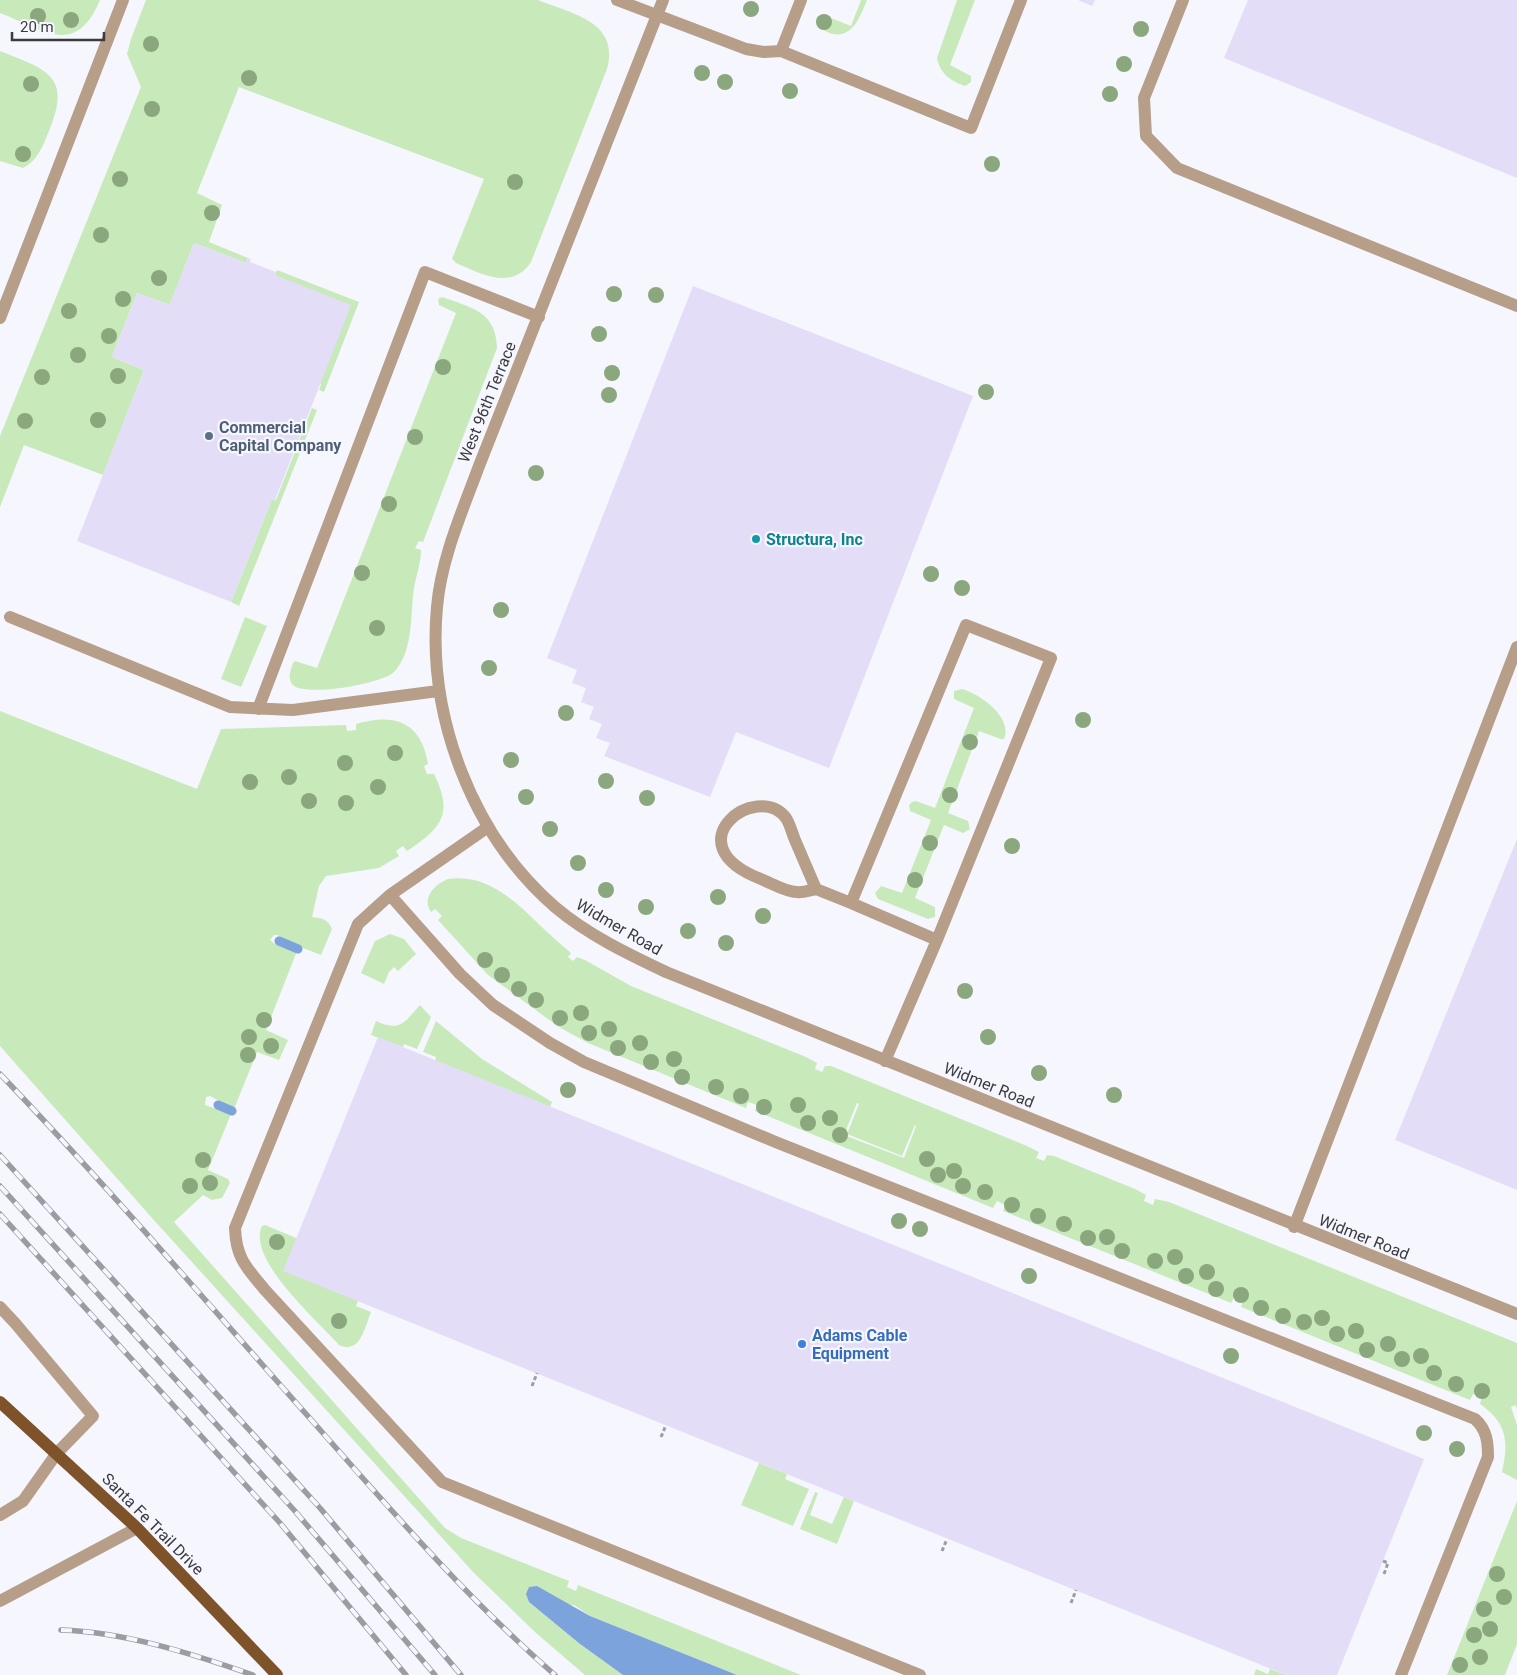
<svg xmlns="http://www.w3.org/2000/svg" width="1517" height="1675" viewBox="0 0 1517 1675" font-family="Roboto,sans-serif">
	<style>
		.green { fill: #c8eabb; fill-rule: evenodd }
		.water { fill: #7da3dd }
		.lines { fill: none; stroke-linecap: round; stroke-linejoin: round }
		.stream { stroke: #7da3dd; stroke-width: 9 }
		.building { fill: #e4ddf8 }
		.path { stroke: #9c9ca2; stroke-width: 3; stroke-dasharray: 4 2.5; stroke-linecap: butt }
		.minor { stroke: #b79e88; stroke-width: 12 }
		.major { stroke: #7f532a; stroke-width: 12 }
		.rail-casing { stroke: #9b9ba1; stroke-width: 5.5 }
		.rail { stroke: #f6f6fe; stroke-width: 4; stroke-dasharray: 11; stroke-linecap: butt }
		.tree { fill: #8aa77d }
		.service-dot { fill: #5c6f8a; stroke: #f6f6fe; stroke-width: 2 }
		.culture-dot { fill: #0f9aa8; stroke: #f6f6fe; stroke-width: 2 }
		.shop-dot { fill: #3f7fe0; stroke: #f6f6fe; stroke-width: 2 }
		.labels { text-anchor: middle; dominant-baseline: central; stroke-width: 4.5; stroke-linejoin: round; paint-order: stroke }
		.street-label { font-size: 16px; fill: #3b3b3f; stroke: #f6f6fe }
		.service-label { font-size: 16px; font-weight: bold; fill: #4e5e75; stroke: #f6f6fe; text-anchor: start }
		.culture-label { font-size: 16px; font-weight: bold; fill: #0d838f; stroke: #f6f6fe; text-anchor: start }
		.shop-label { font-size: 16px; font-weight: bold; fill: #366cbe; stroke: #f6f6fe; text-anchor: start }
	</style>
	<rect width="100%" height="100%" fill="#f6f6fe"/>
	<path class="green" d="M0 0H100C76 58 43 30 0 13Z
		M146 0H538C572 14 620 21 607 69L531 262C512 291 481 274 456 263L452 259 484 179 239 87 197 193 222 205 209 242 248 258 246 263 194 243 170 305 137 293 112 357 144 370 103 475 24 445 0 507V436L141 87 127 54 131 39Z
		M861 0H867C861 15 853 38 833 34 826 32 820 28 816 22L817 17 823 15 851 26Z
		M957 0H975L950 65 971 76V82L965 86C951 81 940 74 937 58Z
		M0 51C47 70 72 75 49 131 43 146 37 161 23 168L0 161Z
		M277 270 359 302 324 392 319 390 321 385 275 275Z
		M442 297C472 308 496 311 497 348L423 542 419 541 415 548 421 550C421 563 416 576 414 588 410 615 414 651 394 672 383 684 301 698 292 684 287 677 291 670 293 663L295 661 317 668 456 313 439 305 438 299Z
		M312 408 317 410 239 606 231 602 272 499 276 500Z
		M245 617 267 626 241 687 221 679Z
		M962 689C980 694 1013 717 1004 739H1001L979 731 948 813 968 821 970 829 963 833 944 825 915 898 935 907V917L928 919 878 899 875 893 881 886 902 893 931 820 910 811 909 805 912 802 916 801 935 808 974 708 954 699V691Z
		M0 711 197 789 221 729 346 725 347 731 356 730V724C394 713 421 721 428 764L424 766 427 774H434C454 815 441 828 407 851L403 846 396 851 399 856 379 868 326 876 319 886 312 917C322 918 328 919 332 929L321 955 280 939 278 935H274L270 940 275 944 297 951 266 1030 288 1040 279 1060 257 1052 234 1109 210 1096 206 1097 205 1105 231 1114 208 1170 228 1179 230 1183 222 1198 212 1200 203 1195 174 1222 445 1528 461 1538 569 1581 567 1587 576 1591 578 1585 801 1675H737L590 1616 574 1605 529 1602 580 1644 623 1675H585L536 1633 474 1573 152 1218 0 1046Z
		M448 879C498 871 530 920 564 947L571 953 568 957 573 961 577 957 585 960 631 986 806 1057 817 1063 815 1069 822 1072 825 1066H831L1027 1146 1039 1152 1036 1158 1044 1161 1047 1155 1054 1156 1135 1189 1146 1195 1144 1201 1153 1205 1155 1199 1169 1202 1517 1343V1408L1515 1405 1511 1407 1517 1425V1480L1502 1472C1509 1441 1507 1423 1480 1404L1482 1397 1473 1394 1470 1400 1241 1307 1243 1301 1234 1297 1231 1303 1003 1211 1005 1205 997 1201 993 1208 755 1111 757 1105 748 1102 746 1108 588 1043 559 1027 488 975 438 920 442 916 435 909 431 912C421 898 435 884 448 879ZM857 1103 859 1104 847 1134 902 1156 915 1125 916 1126 904 1158 844 1135Z
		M390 934 404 939 416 954 398 971 394 967 389 972 384 984 361 973 375 941Z
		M420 1005 431 1017 417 1049 404 1044 403 1047 371 1035 376 1021C400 1032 404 1023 420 1005Z
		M436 1021 482 1059 552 1102 550 1107 435 1061 436 1057 423 1052Z
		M265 1225 296 1238 358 1301 356 1306 371 1312C365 1327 360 1355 339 1345 319 1322 246 1259 262 1226Z
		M759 1463 787 1474 785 1479 809 1489 793 1526 741 1505Z
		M815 1492 818 1493 810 1515 832 1524 844 1497 854 1501 837 1544 800 1529Z
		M1517 1501V1644L1505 1675H1447Z
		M1256 1669 1268 1674 1270 1669 1286 1675H1254Z"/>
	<path class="water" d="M537 1586 590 1616 737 1675H623L580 1644 529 1602 526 1594 529 1587Z"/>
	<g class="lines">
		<path class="stream" d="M279 941 298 949
			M218 1105 232 1111"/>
	</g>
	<path class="building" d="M1078 0H1095L1092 6Z
		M1248 0H1517V178L1224 58Z
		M194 243 246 263 248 258 251 259 250 262 276 272 275 275 351 305 275 500 272 499 231 602 77 541 144 370 112 357 137 293 170 305Z
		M693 286 973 396 829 768 736 732 710 797 604 756 610 743 596 738 602 724 589 719 594 707 581 702 586 688 572 683 577 670 547 658Z
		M1517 839V1190L1395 1140Z
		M378 1037 1424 1459 1337 1675H1286L283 1271Z"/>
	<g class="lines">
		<path class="path" d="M532 1386 537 1373
			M661 1437 666 1425
			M942 1551 947 1539
			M1383 1561 1388 1563 1384 1574
			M1071 1603 1076 1590"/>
		<path class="minor" d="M617 0 746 49 764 52 781 51 801 0
			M663 0 479 466C462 512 441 559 437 607 427 716 472 835 555 907 588 935 628 954 666 972L1517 1314
			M1183 0 1144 98 1146 136 1177 168 1517 306
			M781 51 971 128 1021 0
			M0 318 123 0
			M10 617 230 707 293 710 438 691
			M258 709 425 272 539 317
			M488 827 390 895 460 974 493 1005 550 1043 584 1062 778 1143 1475 1419C1487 1430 1488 1442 1488 1457L1401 1675
			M816 889C810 890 803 893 797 892 786 892 771 883 761 879 671 844 757 780 786 818 790 824 792 833 795 840 802 856 809 873 816 889L851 903
			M390 895 358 924 235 1228C236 1258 246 1267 265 1290L442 1482 920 1675
			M885 1061 937 940 1051 658 966 625 851 903 937 940
			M1294 1227 1517 647
			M0 1307 15 1323 93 1416 57 1453 23 1501 0 1515
			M0 1601 137 1528"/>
		<path class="major" d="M0 1402 137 1528 277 1675"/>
		<g class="rail-casing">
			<path id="rail" d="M0 1074C111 1190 215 1312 322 1432 396 1516 470 1601 555 1675
				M0 1155 320 1508 461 1675
				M0 1186 294 1510 435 1675
				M0 1214 280 1523 406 1675
				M61 1630C125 1632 193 1654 253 1675"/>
		</g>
		<use href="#rail" class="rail"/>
	</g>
	<g class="tree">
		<circle cx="751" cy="9" r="8"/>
		<circle cx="38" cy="16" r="8"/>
		<circle cx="71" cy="20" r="8"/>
		<circle cx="824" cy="22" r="8"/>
		<circle cx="1141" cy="29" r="8"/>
		<circle cx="151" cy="44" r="8"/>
		<circle cx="1124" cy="64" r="8"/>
		<circle cx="702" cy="73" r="8"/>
		<circle cx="249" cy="78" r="8"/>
		<circle cx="725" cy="82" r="8"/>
		<circle cx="31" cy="84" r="8"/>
		<circle cx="790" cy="91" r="8"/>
		<circle cx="1110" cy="94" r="8"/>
		<circle cx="152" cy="109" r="8"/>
		<circle cx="23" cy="154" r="8"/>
		<circle cx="992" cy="164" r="8"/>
		<circle cx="120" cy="179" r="8"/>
		<circle cx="515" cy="182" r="8"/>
		<circle cx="212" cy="213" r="8"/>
		<circle cx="101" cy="235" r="8"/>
		<circle cx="159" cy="278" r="8"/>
		<circle cx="614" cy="294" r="8"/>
		<circle cx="656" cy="295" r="8"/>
		<circle cx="123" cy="299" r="8"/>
		<circle cx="69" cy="311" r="8"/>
		<circle cx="599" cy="334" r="8"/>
		<circle cx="109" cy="336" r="8"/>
		<circle cx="78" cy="355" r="8"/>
		<circle cx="443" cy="367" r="8"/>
		<circle cx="612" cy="373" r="8"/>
		<circle cx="118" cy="376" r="8"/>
		<circle cx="42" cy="377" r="8"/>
		<circle cx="986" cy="392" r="8"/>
		<circle cx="609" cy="395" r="8"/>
		<circle cx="98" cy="420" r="8"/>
		<circle cx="25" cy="421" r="8"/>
		<circle cx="415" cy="437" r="8"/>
		<circle cx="536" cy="473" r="8"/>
		<circle cx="389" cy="504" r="8"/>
		<circle cx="362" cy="573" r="8"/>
		<circle cx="931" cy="574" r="8"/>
		<circle cx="962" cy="588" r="8"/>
		<circle cx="501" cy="610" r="8"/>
		<circle cx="377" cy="628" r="8"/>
		<circle cx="489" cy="668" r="8"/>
		<circle cx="566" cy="713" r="8"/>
		<circle cx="1083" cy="720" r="8"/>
		<circle cx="970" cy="742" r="8"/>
		<circle cx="395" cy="753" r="8"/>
		<circle cx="511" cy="760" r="8"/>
		<circle cx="345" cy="763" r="8"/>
		<circle cx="289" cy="777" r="8"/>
		<circle cx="606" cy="781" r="8"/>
		<circle cx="250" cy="782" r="8"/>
		<circle cx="378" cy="787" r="8"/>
		<circle cx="950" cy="795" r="8"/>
		<circle cx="526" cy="797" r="8"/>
		<circle cx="647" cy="798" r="8"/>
		<circle cx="309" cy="801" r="8"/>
		<circle cx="346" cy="803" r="8"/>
		<circle cx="550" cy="829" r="8"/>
		<circle cx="930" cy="843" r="8"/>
		<circle cx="1012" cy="846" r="8"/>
		<circle cx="578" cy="863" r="8"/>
		<circle cx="915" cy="880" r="8"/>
		<circle cx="606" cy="890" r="8"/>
		<circle cx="718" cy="897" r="8"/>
		<circle cx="646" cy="907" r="8"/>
		<circle cx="763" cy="916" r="8"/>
		<circle cx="688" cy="931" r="8"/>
		<circle cx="726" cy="943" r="8"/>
		<circle cx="485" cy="960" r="8"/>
		<circle cx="502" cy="975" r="8"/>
		<circle cx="519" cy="989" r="8"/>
		<circle cx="965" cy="991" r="8"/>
		<circle cx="536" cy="1000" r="8"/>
		<circle cx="581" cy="1013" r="8"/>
		<circle cx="560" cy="1018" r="8"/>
		<circle cx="264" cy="1020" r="8"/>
		<circle cx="609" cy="1029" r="8"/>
		<circle cx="589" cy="1033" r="8"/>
		<circle cx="249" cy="1037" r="8"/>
		<circle cx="988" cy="1037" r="8"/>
		<circle cx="640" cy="1043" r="8"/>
		<circle cx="271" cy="1046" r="8"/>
		<circle cx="618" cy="1048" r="8"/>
		<circle cx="248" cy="1055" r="8"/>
		<circle cx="674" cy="1059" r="8"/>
		<circle cx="651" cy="1062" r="8"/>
		<circle cx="1039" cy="1073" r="8"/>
		<circle cx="682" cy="1077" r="8"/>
		<circle cx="716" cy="1087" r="8"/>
		<circle cx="568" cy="1090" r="8"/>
		<circle cx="1114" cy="1095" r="8"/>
		<circle cx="741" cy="1096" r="8"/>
		<circle cx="798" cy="1105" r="8"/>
		<circle cx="764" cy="1107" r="8"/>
		<circle cx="830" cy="1118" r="8"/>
		<circle cx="808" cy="1123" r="8"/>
		<circle cx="840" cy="1135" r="8"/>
		<circle cx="927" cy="1159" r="8"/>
		<circle cx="203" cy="1160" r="8"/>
		<circle cx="954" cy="1171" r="8"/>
		<circle cx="938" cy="1175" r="8"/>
		<circle cx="210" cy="1183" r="8"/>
		<circle cx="190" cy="1186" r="8"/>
		<circle cx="963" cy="1186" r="8"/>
		<circle cx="985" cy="1192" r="8"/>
		<circle cx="1012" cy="1205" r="8"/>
		<circle cx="1038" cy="1216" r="8"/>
		<circle cx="899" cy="1221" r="8"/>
		<circle cx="1064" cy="1224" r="8"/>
		<circle cx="920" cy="1229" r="8"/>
		<circle cx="1107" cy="1237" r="8"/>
		<circle cx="1088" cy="1238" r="8"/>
		<circle cx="277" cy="1242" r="8"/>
		<circle cx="1122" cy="1251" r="8"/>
		<circle cx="1175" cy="1257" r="8"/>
		<circle cx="1155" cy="1261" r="8"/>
		<circle cx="1207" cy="1272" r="8"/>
		<circle cx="1029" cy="1276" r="8"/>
		<circle cx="1186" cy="1276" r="8"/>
		<circle cx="1216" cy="1289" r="8"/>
		<circle cx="1241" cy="1295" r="8"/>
		<circle cx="1261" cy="1308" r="8"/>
		<circle cx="1283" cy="1316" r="8"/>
		<circle cx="1322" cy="1318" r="8"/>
		<circle cx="339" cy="1321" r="8"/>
		<circle cx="1304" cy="1322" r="8"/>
		<circle cx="1356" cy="1331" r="8"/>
		<circle cx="1337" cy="1334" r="8"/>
		<circle cx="1388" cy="1344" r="8"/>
		<circle cx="1367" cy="1350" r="8"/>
		<circle cx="1231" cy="1356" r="8"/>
		<circle cx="1421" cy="1356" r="8"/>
		<circle cx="1402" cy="1359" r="8"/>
		<circle cx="1434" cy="1373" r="8"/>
		<circle cx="1456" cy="1384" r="8"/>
		<circle cx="1482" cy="1391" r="8"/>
		<circle cx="1424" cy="1433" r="8"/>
		<circle cx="1457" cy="1449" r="8"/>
		<circle cx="1497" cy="1574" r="8"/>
		<circle cx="1504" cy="1597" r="8"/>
		<circle cx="1484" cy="1609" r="8"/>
		<circle cx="1490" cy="1629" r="8"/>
		<circle cx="1474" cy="1635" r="8"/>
		<circle cx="1480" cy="1657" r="8"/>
		<circle cx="1460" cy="1665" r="8"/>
	</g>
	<circle class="service-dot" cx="209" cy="436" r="5"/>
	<circle class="culture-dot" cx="756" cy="539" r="5"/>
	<circle class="shop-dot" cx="802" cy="1344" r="5"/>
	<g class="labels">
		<g class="street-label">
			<text transform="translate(487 402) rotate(-68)">West 96th Terrace</text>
			<text transform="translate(619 927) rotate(30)">Widmer Road</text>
			<text transform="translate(989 1085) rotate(22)">Widmer Road</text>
			<text transform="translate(1364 1237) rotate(22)">Widmer Road</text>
			<text transform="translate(153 1524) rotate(45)">Santa Fe Trail Drive</text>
		</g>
		<g class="service-label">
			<text x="219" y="427">Commercial<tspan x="219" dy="18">Capital Company</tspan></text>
		</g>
		<g class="culture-label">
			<text x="766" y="539">Structura, Inc</text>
		</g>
		<g class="shop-label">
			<text x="812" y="1335">Adams Cable<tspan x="812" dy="18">Equipment</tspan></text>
		</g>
	</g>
	<path d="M12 32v8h92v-8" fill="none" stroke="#3b3b3f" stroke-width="2.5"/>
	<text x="20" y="32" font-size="15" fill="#3b3b3f" stroke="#f6f6fe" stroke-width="4" paint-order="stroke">20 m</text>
</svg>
